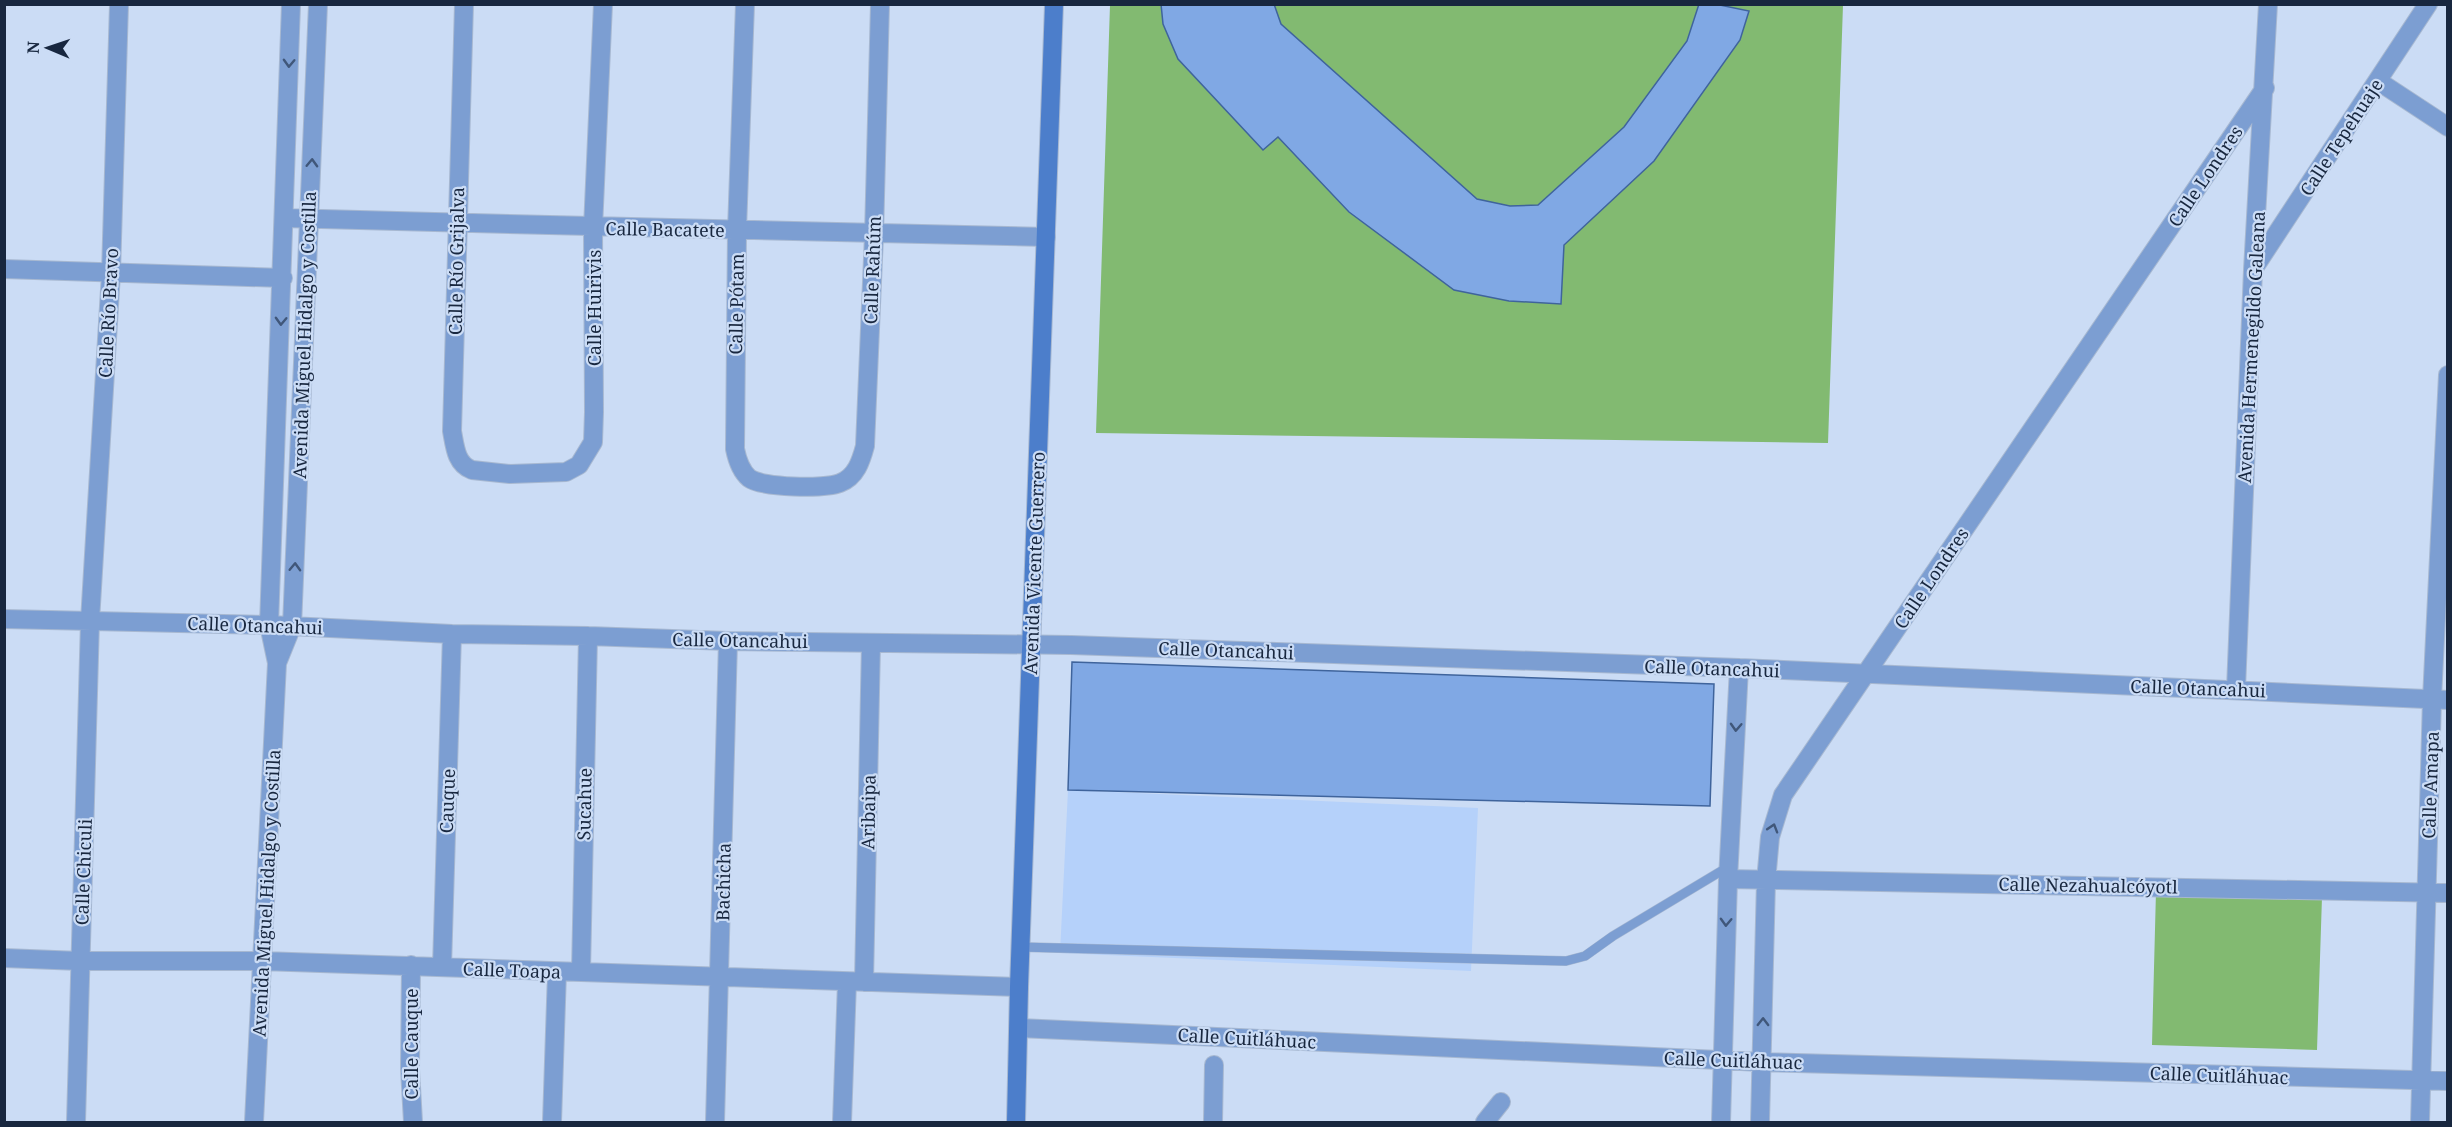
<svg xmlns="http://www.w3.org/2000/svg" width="2452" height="1127" viewBox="0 0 2452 1127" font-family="'Noto Serif',serif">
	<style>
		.built { fill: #b5d1fa }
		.green { fill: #82ba71 }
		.building { fill: #80a8e4; stroke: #3f649c; stroke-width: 1.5 }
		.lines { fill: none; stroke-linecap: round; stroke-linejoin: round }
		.lane-casing { stroke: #a7b8d1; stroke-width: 10 }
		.street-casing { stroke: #a7b8d1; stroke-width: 20 }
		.secondary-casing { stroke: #a7b8d1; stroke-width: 20 }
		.lane { stroke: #7c9ed2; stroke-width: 9 }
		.street { stroke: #7c9ed2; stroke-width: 18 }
		.secondary { stroke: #4c7ecb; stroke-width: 18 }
		.oneway { stroke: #40577a }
		.labels { text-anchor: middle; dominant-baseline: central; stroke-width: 4.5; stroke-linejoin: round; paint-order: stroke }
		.street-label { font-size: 18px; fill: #18273f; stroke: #cbdcf5 }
	</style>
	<rect width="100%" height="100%" fill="#cbdcf5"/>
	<path class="built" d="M1068 790 1478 808 1471 971 1060 953Z"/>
	<path class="green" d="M1110 5H1843L1828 443 1096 433Z
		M2156 891 2322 897 2317 1050 2152 1045Z"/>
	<path class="building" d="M1161 4H1274L1281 24 1477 199 1510 206 1538 205 1624 127 1687 41 1699 4H1715L1749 11 1740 40 1654 161 1564 245 1561 304 1509 301 1454 290 1349 212 1278 137 1263 150 1178 59 1163 24Z
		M1072 662 1714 684 1710 806 1068 790Z"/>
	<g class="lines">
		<g class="lane-casing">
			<path id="lane" d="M1020 947 1566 961 1585 956 1613 936 1728 867"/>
		</g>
		<g class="street-casing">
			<path id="street" d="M464 4 452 431C455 447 456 464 472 470L510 474 566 472 579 465 593 442 594 412 593 228 603 4
				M745 4 737 230 735 449C737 459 741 471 749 478 762 488 825 489 840 483 856 477 861 461 865 446L874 235 880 4
				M2378 81 2448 127
				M284 218C538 224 792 233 1046 237
				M2254 268 2428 4
				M4 269 283 278
				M4 619 269 625 452 634 588 636 728 641 1071 645 1739 668 2448 700
				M277 663 292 626 318 4
				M2236 689 2253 270 2268 4
				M1728 879 2448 893
				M4 958 80 961H262L1019 987
				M411 965 410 1069 413 1122
				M442 967 452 634
				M581 972 588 636
				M864 982 871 643
				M1019 1028 1762 1062 2448 1081
				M76 1122 90 621 111 273 119 4
				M254 1122 277 663 269 625 291 4
				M552 1122 557 972
				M715 1122 728 641
				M842 1122 847 982
				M1213 1122 1214 1065
				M1485 1122 1501 1102
				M1721 1122 1728 879 1739 668
				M1760 1122 1766 881 1770 837 1783 795 2265 88
				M2420 1122 2432 699 2448 375"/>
		</g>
		<g class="secondary-casing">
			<path id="secondary" d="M1016 1122 1019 987 1054 4"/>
		</g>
		<use href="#lane" class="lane"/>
		<use href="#street" class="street"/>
		<use href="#secondary" class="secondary"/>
	</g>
	<defs><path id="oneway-chevron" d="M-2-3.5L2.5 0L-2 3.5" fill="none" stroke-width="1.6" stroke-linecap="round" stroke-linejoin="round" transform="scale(1.5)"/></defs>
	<g class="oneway">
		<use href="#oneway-chevron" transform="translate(289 63) rotate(92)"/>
		<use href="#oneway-chevron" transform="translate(312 163) rotate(-88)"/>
		<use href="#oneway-chevron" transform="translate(281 321) rotate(92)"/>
		<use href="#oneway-chevron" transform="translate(295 567) rotate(-88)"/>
		<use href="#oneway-chevron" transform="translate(1736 727) rotate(93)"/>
		<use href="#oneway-chevron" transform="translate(1773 828) rotate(-73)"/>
		<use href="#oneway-chevron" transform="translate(1726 922) rotate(92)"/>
		<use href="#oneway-chevron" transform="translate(1763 1022) rotate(-89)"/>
	</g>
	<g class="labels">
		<g class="street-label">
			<text transform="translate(2341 137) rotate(-57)">Calle Tepehuaje</text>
			<text transform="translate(2205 176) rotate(-56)">Calle Londres</text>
			<text transform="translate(665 229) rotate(1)">Calle Bacatete</text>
			<text transform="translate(456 261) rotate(-89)">Calle Río Grijalva</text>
			<text transform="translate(872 270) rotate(-88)">Calle Rahúm</text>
			<text transform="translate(736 304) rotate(-89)">Calle Pótam</text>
			<text transform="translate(594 308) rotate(-90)">Calle Huirivis</text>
			<text transform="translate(108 313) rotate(-87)">Calle Río Bravo</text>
			<text transform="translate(304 335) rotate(-88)">Avenida Miguel Hidalgo y Costilla</text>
			<text transform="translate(2251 347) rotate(-87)">Avenida Hermenegildo Galeana</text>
			<text transform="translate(1034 563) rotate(-88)">Avenida Vicente Guerrero</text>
			<text transform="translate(1931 578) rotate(-56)">Calle Londres</text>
			<text transform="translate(255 625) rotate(2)">Calle Otancahui</text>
			<text transform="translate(740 640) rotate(1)">Calle Otancahui</text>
			<text transform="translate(1226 650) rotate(2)">Calle Otancahui</text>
			<text transform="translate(1712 668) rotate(2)">Calle Otancahui</text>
			<text transform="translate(2198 688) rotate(2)">Calle Otancahui</text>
			<text transform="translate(2430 785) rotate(-88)">Calle Amapa</text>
			<text transform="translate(447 801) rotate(-88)">Cauque</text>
			<text transform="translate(584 804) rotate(-89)">Sucahue</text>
			<text transform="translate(868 812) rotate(-89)">Aribaipa</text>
			<text transform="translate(83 872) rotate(-88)">Calle Chiculi</text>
			<text transform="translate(723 882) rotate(-89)">Bachicha</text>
			<text transform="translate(2088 885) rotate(1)">Calle Nezahualcóyotl</text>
			<text transform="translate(266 893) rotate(-87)">Avenida Miguel Hidalgo y Costilla</text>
			<text transform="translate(512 970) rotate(2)">Calle Toapa</text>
			<text transform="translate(1247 1038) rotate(3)">Calle Cuitláhuac</text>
			<text transform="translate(411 1044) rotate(-90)">Calle Cauque</text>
			<text transform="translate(1733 1060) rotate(2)">Calle Cuitláhuac</text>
			<text transform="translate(2219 1075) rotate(2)">Calle Cuitláhuac</text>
		</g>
	</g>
	<rect width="2452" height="1127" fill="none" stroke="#18273f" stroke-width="12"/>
	<g transform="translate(48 48) rotate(272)" stroke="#cbdcf5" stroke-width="4.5" paint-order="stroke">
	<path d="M0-4.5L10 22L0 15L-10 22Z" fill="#18273f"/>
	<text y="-9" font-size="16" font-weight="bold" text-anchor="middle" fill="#18273f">N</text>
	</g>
</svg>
